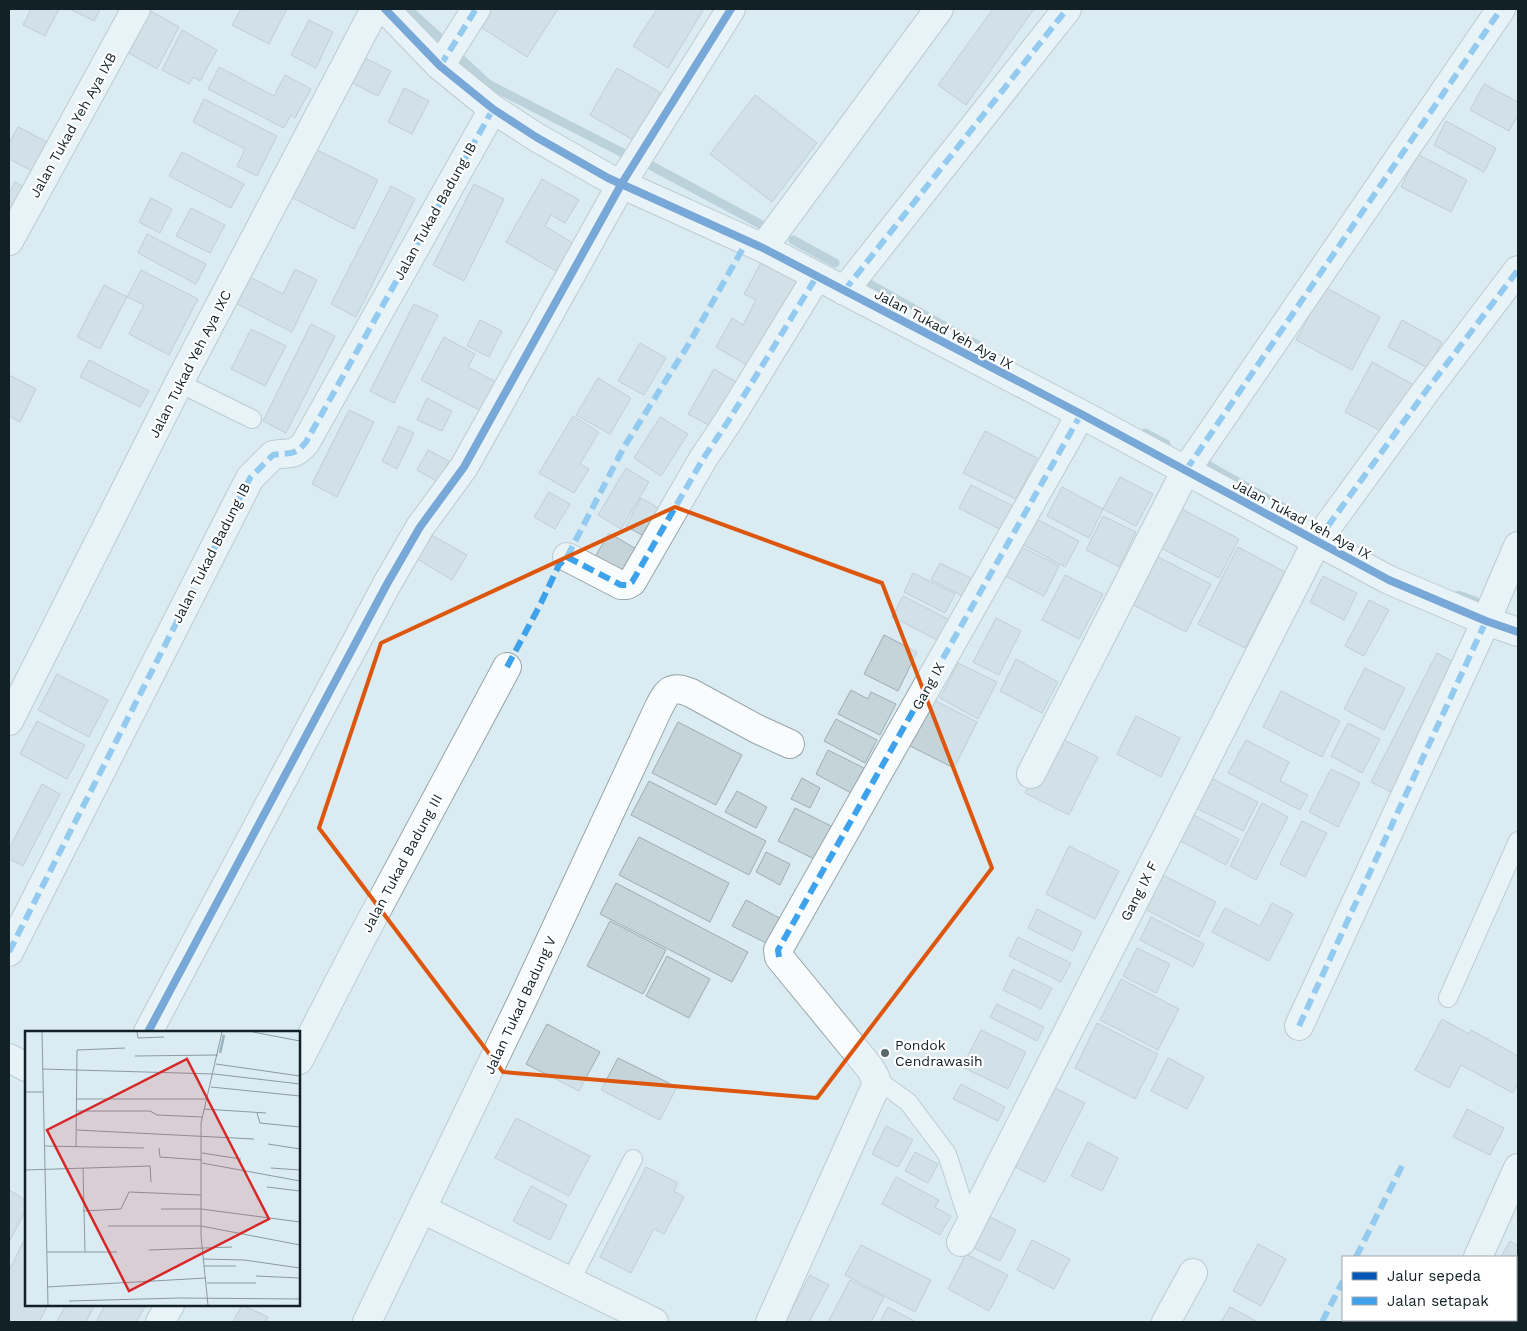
<svg xmlns="http://www.w3.org/2000/svg" width="1527" height="1331" viewBox="0 0 1527 1331" font-family="'Work Sans',sans-serif">
	<style>
		.lines { fill: none; stroke-linecap: round; stroke-linejoin: round }
		.stream { stroke: #95b4bf; stroke-width: 9 }
		.building { fill: #c5d4d9; stroke: #9eadb2 }
		.lane-casing { stroke: #96a5aa; stroke-width: 20 }
		.street-casing { stroke: #96a5aa; stroke-width: 30 }
		.lane { stroke: #f9fcfd; stroke-width: 18 }
		.street { stroke: #f9fcfd; stroke-width: 28 }
		.quiet { stroke: #3da2eb; stroke-width: 6; stroke-dasharray: 12 6; stroke-linecap: butt }
		.cycleway-casing { stroke: #fff; stroke-width: 11 }
		.cycleway { stroke: #0057b8; stroke-width: 8 }
		.marked { fill: none; stroke: #dd560d; stroke-width: 4; stroke-linejoin: round }
		.poi-dot { fill: #57686d; stroke: #fff; stroke-width: 2 }
		.labels { text-anchor: middle; dominant-baseline: central; stroke-width: 4.5; stroke-linejoin: round; paint-order: stroke }
		.street-label { font-size: 14px; fill: #112126; stroke: #fff }
		.poi-label { font-size: 14px; fill: #112126; stroke: #fff; text-anchor: start }
		.inset-river { fill: none; stroke: #95b4bf; stroke-width: 2.5 }
		.inset-road { fill: none; stroke: #8a9aa0; stroke-width: 1 }
		.view { fill: #d62828; fill-opacity: 0.15; stroke: #d62828; stroke-width: 2.5 }
		.inset-edge { fill: none; stroke: #112126; stroke-width: 2.5 }
	</style>
	<rect width="100%" height="100%" fill="#daebf2"/>
	<g class="lines">
		<path class="stream" d="M408 9 439 37
			M460 58 488 84 625 154
			M650 165 760 224
			M793 240 835 263
			M866 282 981 347
			M1145 433 1166 444
			M1204 463 1289 511
			M1458 595 1475 601"/>
	</g>
	<path class="building" d="M31 9H59L45 36 23 25Z
		M70 9H100L94 21Z
		M147 9 179 27 157 69 120 48Z
		M241 9H287L269 44 232 25Z
		M478 9H558L527 57 470 20Z
		M657 9H704L668 68 633 46Z
		M993 9H1034L966 105 938 85Z
		M309 20 333 32 316 68 291 55Z
		M182 30 217 50 200 81 193 77 189 84 162 70Z
		M365 58 391 71 378 96 352 83Z
		M219 67 274 96 285 75 311 89 295 118 291 115 284 128 208 89Z
		M617 68 661 93 633 140 590 115Z
		M1484 84 1518 102V115L1509 131 1470 110Z
		M404 88 429 101 412 134 388 122Z
		M755 95 817 143 772 202 710 154Z
		M204 99 277 136 257 176 237 166 245 149 193 122Z
		M1446 121 1496 148 1484 172 1434 145Z
		M18 127 51 144 36 173 9 159V143Z
		M311 147 378 180 354 229 287 195Z
		M182 152 244 184 231 208 169 176Z
		M1417 154 1467 180 1451 212 1401 187Z
		M542 179 579 200 565 223 551 215 545 226 576 245 559 273 506 242Z
		M15 182 31 191 18 216 9 210V193Z
		M474 184 504 199 464 281 433 265Z
		M391 186 415 199 356 317 331 304Z
		M151 198 172 209 160 233 139 222Z
		M191 208 225 225 210 253 176 236Z
		M147 234 206 264 196 284 138 253Z
		M763 259 806 281 755 370 716 347 732 318 743 325 756 300 744 294Z
		M295 269 317 280 292 332 233 302 246 275 283 294Z
		M141 270 198 299 169 355 129 334 144 305 127 297Z
		M104 285 127 297 100 349 77 337Z
		M1325 287 1380 317 1352 370 1296 340Z
		M414 304 438 315 394 403 370 391Z
		M480 320 502 331 489 357 467 346Z
		M1402 320 1442 342 1428 368 1388 347Z
		M311 324 335 336 286 433 263 421Z
		M251 329 286 346 265 386 231 369Z
		M444 337 475 354 468 367 496 382 481 411 421 380Z
		M640 343 666 358 644 395 618 381Z
		M89 360 149 391 140 407 80 377Z
		M1372 362 1416 386 1390 436 1345 412Z
		M714 369 745 387 720 431 688 414Z
		M9 375 36 389 20 422 9 416Z
		M598 378 631 398 610 434 576 415Z
		M427 398 452 411 442 431 417 420Z
		M349 410 374 422 337 497 312 484Z
		M573 416 599 432 580 464 589 469 574 493 539 473Z
		M660 417 688 434 661 476 634 458Z
		M399 426 414 433 397 469 382 461Z
		M985 431 1037 458 1016 499 963 473Z
		M428 450 449 461 438 482 417 470Z
		M626 468 649 482 621 529 598 515Z
		M1120 477 1153 494 1136 526 1103 509Z
		M971 485 1017 508 1005 532 959 508Z
		M1062 487 1103 509 1089 538 1047 516Z
		M549 492 570 504 555 529 534 517Z
		M641 498 660 509 645 537 626 526Z
		M1180 508 1239 539 1219 578 1159 547Z
		M1103 516 1136 532 1119 567 1086 550Z
		M1033 517 1079 541 1065 567 1020 543Z
		M428 533 467 555 452 580 414 557Z
		M609 533 638 550 624 575 595 557Z
		M1020 546 1059 566 1044 596 1005 576Z
		M1238 547 1285 572 1245 648 1198 624Z
		M1158 557 1211 584 1186 632 1133 605Z
		M940 563 973 579 964 597 931 580Z
		M913 573 955 594 945 613 904 592Z
		M1065 575 1103 594 1079 639 1042 620Z
		M1323 576 1357 593 1344 620 1310 602Z
		M903 596 956 623 945 644 892 617Z
		M1369 600 1389 610 1364 656 1345 646Z
		M996 618 1021 631 999 675 973 662Z
		M884 635 917 652 898 691 864 674Z
		M1437 653 1457 664 1391 792 1371 782Z
		M1016 659 1058 682 1042 713 1000 691Z
		M958 663 997 682 978 719 940 698Z
		M1365 668 1405 688 1384 730 1344 709Z
		M57 674 108 700 89 737 38 710Z
		M851 690 868 699 871 692 896 704 880 735 838 714Z
		M1281 691 1340 721 1322 757 1263 727Z
		M932 699 977 722 954 768 908 745Z
		M1136 716 1180 738 1161 777 1117 754Z
		M836 719 877 740 865 763 824 741Z
		M37 721 85 745 67 779 20 754Z
		M678 722 742 755 716 805 652 773Z
		M1348 723 1380 739 1362 773 1331 756Z
		M1054 735 1098 757 1069 815 1025 793Z
		M1246 740 1289 762 1280 781 1308 795 1300 810 1228 773Z
		M828 750 864 768 851 793 816 774Z
		M1331 769 1360 783 1338 827 1309 812Z
		M802 778 820 788 810 808 791 799Z
		M1211 778 1258 802 1243 831 1196 808Z
		M649 781 766 841 749 875 631 815Z
		M42 784 60 794 23 866 9 859V849Z
		M737 791 767 807 756 828 725 812Z
		M1262 803 1288 817 1256 880 1230 866Z
		M795 808 839 830 822 863 778 841Z
		M1192 814 1239 839 1226 865 1179 840Z
		M1302 821 1327 833 1305 877 1280 864Z
		M639 837 729 883 710 922 619 875Z
		M1069 846 1119 871 1095 919 1046 894Z
		M766 852 790 864 780 885 756 872Z
		M1163 875 1216 902 1199 937 1145 909Z
		M616 883 748 952 732 982 600 914Z
		M746 900 785 921 772 946 732 926Z
		M1272 903 1293 914 1269 961 1212 932 1225 908 1260 926Z
		M1037 909 1082 932 1073 951 1028 928Z
		M1151 917 1204 944 1193 967 1140 940Z
		M610 921 666 950 643 994 587 966Z
		M1018 937 1071 963 1061 982 1009 956Z
		M1137 948 1170 964 1156 993 1123 976Z
		M667 956 710 979 689 1018 646 996Z
		M1013 969 1052 988 1041 1009 1003 990Z
		M1121 979 1179 1009 1158 1050 1100 1020Z
		M997 1004 1044 1027 1037 1041 990 1017Z
		M1442 1019 1469 1034 1471 1030 1518 1056V1083L1513 1093 1461 1065 1449 1088 1415 1070Z
		M1097 1023 1158 1054 1135 1099 1075 1068Z
		M547 1024 600 1052 579 1091 526 1064Z
		M981 1030 1026 1052 1008 1089 962 1067Z
		M618 1058 677 1087 660 1120 601 1090Z
		M1168 1058 1204 1077 1187 1109 1151 1091Z
		M961 1084 1005 1107 998 1121 953 1099Z
		M1049 1085 1085 1103 1045 1182 1009 1164Z
		M1467 1109 1504 1128 1490 1155 1453 1137Z
		M516 1118 590 1156 569 1196 495 1158Z
		M886 1126 913 1140 898 1167 872 1154Z
		M1088 1142 1118 1158 1102 1191 1071 1176Z
		M915 1152 938 1164 928 1183 905 1171Z
		M646 1167 678 1183 674 1191 684 1197 664 1234 654 1229 631 1273 600 1257Z
		M896 1177 939 1200 935 1207 951 1216 940 1235 882 1204Z
		M531 1186 567 1205 550 1240 513 1221Z
		M9 1190 26 1200V1210L9 1242Z
		M980 1212 1016 1230 1000 1261 964 1243Z
		M26 1236V1305H48L39 1322H9V1271Z
		M1032 1240 1070 1259 1054 1289 1017 1270Z
		M1510 1241 1518 1246V1277L1516 1276V1257H1501Z
		M1258 1244 1286 1259 1261 1306 1233 1291Z
		M861 1245 931 1280 915 1312 845 1275Z
		M966 1254 1008 1275 989 1311 948 1289Z
		M810 1275 829 1285 809 1322H785Z
		M850 1280 884 1297 871 1322H828Z
		M66 1305H95L86 1322H60L57 1321Z
		M105 1305H146L136 1322H96Z
		M242 1305 268 1317 265 1322H233Z
		M888 1307 916 1322H880Z
		M1230 1307 1256 1321V1322H1221Z"/>
	<g class="lines">
		<g class="lane-casing">
			<path id="lane" d="M179 383 252 419
				M1448 998 1518 841
				M876 1079 908 1102 947 1154 970 1225
				M570 1282 633 1159"/>
		</g>
		<g class="street-casing">
			<path id="street" d="M385 9 440 66 493 109 536 137 608 178 763 248 1081 414 1389 580 1486 621 1518 632
				M440 66 476 9
				M9 241 136 9
				M763 248 939 9
				M844 291 1067 9
				M567 557 621 585H627L632 582 703 459 729 420 817 276
				M9 721 179 383 375 9
				M1031 774 1186 470 1501 9
				M9 952 250 478 273 455C290 452 294 457 306 442L493 109
				M1299 1026 1486 621 1518 546
				M148 1032 387 584 420 527 464 467 622 183 731 9
				M9 1058 26 1067
				M299 1060 358 945 507 667
				M422 1209 654 1322
				M961 1242 1317 541 1426 391 1518 270
				M1478 1257 1518 1168
				M160 1322 170 1305
				M367 1322 522 1001 659 707C668 690 671 685 691 693L757 729 790 744
				M770 1322 875 1088 876 1079 870 1068 779 957 778 950 1081 414
				M1166 1322 1193 1273
				M1449 1322 1451 1320"/>
		</g>
		<use href="#lane" class="lane"/>
		<use href="#street" class="street"/>
		<path class="quiet" d="M440 66 476 9
			M844 291 1067 9
			M1186 470 1501 9
			M1317 541 1426 391 1518 270
			M567 557 621 585H627L632 582 703 459 729 420 817 276
			M507 667 540 605 559 565 567 557 624 447 690 342 747 241
			M9 952 250 478 273 455C290 452 294 457 306 442L493 109
			M779 957 778 950 1081 414
			M1299 1026 1486 621
			M1356 1257 1402 1166
			M1322 1322 1343 1281"/>
		<g class="cycleway-casing">
			<path id="cycleway" d="M385 9 440 66 493 109 536 137 608 178 763 248 1081 414 1389 580 1486 621 1518 632
				M148 1032 387 584 420 527 464 467 622 183 731 9"/>
		</g>
		<use href="#cycleway" class="cycleway"/>
	</g>
	<path d="M0 0H1527V1331H0ZM675 507 882 583 992 868 817 1098 503 1072 319 828 381 643Z" fill="#daebf2" fill-opacity=".55" fill-rule="evenodd"/>
	<path class="marked" d="M675 507 882 583 992 868 817 1098 503 1072 319 828 381 643Z"/>
	<circle class="poi-dot" cx="885" cy="1053" r="5"/>
	<g class="labels">
		<g class="street-label">
			<text transform="translate(73 125) rotate(-61)">Jalan Tukad Yeh Aya IXB</text>
			<text transform="translate(435 211) rotate(-61)">Jalan Tukad Badung IB</text>
			<text transform="translate(944 329) rotate(28)">Jalan Tukad Yeh Aya IX</text>
			<text transform="translate(190 364) rotate(-63)">Jalan Tukad Yeh Aya IXC</text>
			<text transform="translate(1302 519) rotate(28)">Jalan Tukad Yeh Aya IX</text>
			<text transform="translate(211 553) rotate(-63)">Jalan Tukad Badung IB</text>
			<text transform="translate(928 686) rotate(-61)">Gang IX</text>
			<text transform="translate(402 863) rotate(-62)">Jalan Tukad Badung III</text>
			<text transform="translate(1139 891) rotate(-63)">Gang IX F</text>
			<text transform="translate(520 1005) rotate(-65)">Jalan Tukad Badung V</text>
		</g>
		<g class="poi-label">
			<text x="895" y="1045">Pondok<tspan x="895" dy="16">Cendrawasih</tspan></text>
		</g>
	</g>
	<g transform="translate(25 1031)">
		<rect width="275" height="275" fill="#daebf2"/>
		<path class="inset-river" d="M195 22 199 4"/>
		<path class="inset-road" d="M17 1 23 274M112 1 113 7 139 6M228 1 275 10M110 25 193 24M191 33 275 45M17 38 189 43 275 53M186 56 275 65M0 61H18M51 68H182M179 78 241 82M51 80H125L132 84 177 86M232 82 235 92 275 96M52 99 229 108M243 113 275 118M19 115 119 117M51 116 52 19 100 17M134 117 135 126 177 129M177 122 216 128M177 132 275 150M58 137 60 221M246 137 275 139M0 139 125 135 126 151M242 156 275 160M136 178H176L275 191M58 180 96 178 104 161 176 164M83 195H176L275 214M124 219 207 216M22 221H92M178 228 219 229 275 237M179 235H211M231 245 275 247M182 252H231M22 256 181 247M44 270 154 267 275 268M183 274 176 205V92L197 1"/>
		<path class="view" d="M162 28 244 188 104 260 22 99Z"/>
		<rect width="275" height="275" class="inset-edge"/>
	</g>
	<rect width="1527" height="1331" fill="none" stroke="#112126" stroke-width="20"/>
	<rect x="1342" y="1256" width="175" height="65" fill="#ffffff" stroke="#a0a6a8"/>
	<rect x="1352" y="1272" width="25" height="8" fill="#0057b8" stroke="#a0a6a8"/>
	<text x="1387" y="1281" font-size="15" fill="#112126">Jalur sepeda</text>
	<rect x="1352" y="1297" width="25" height="8" fill="#3da2eb" stroke="#a0a6a8"/>
	<text x="1387" y="1306" font-size="15" fill="#112126">Jalan setapak</text>
</svg>
